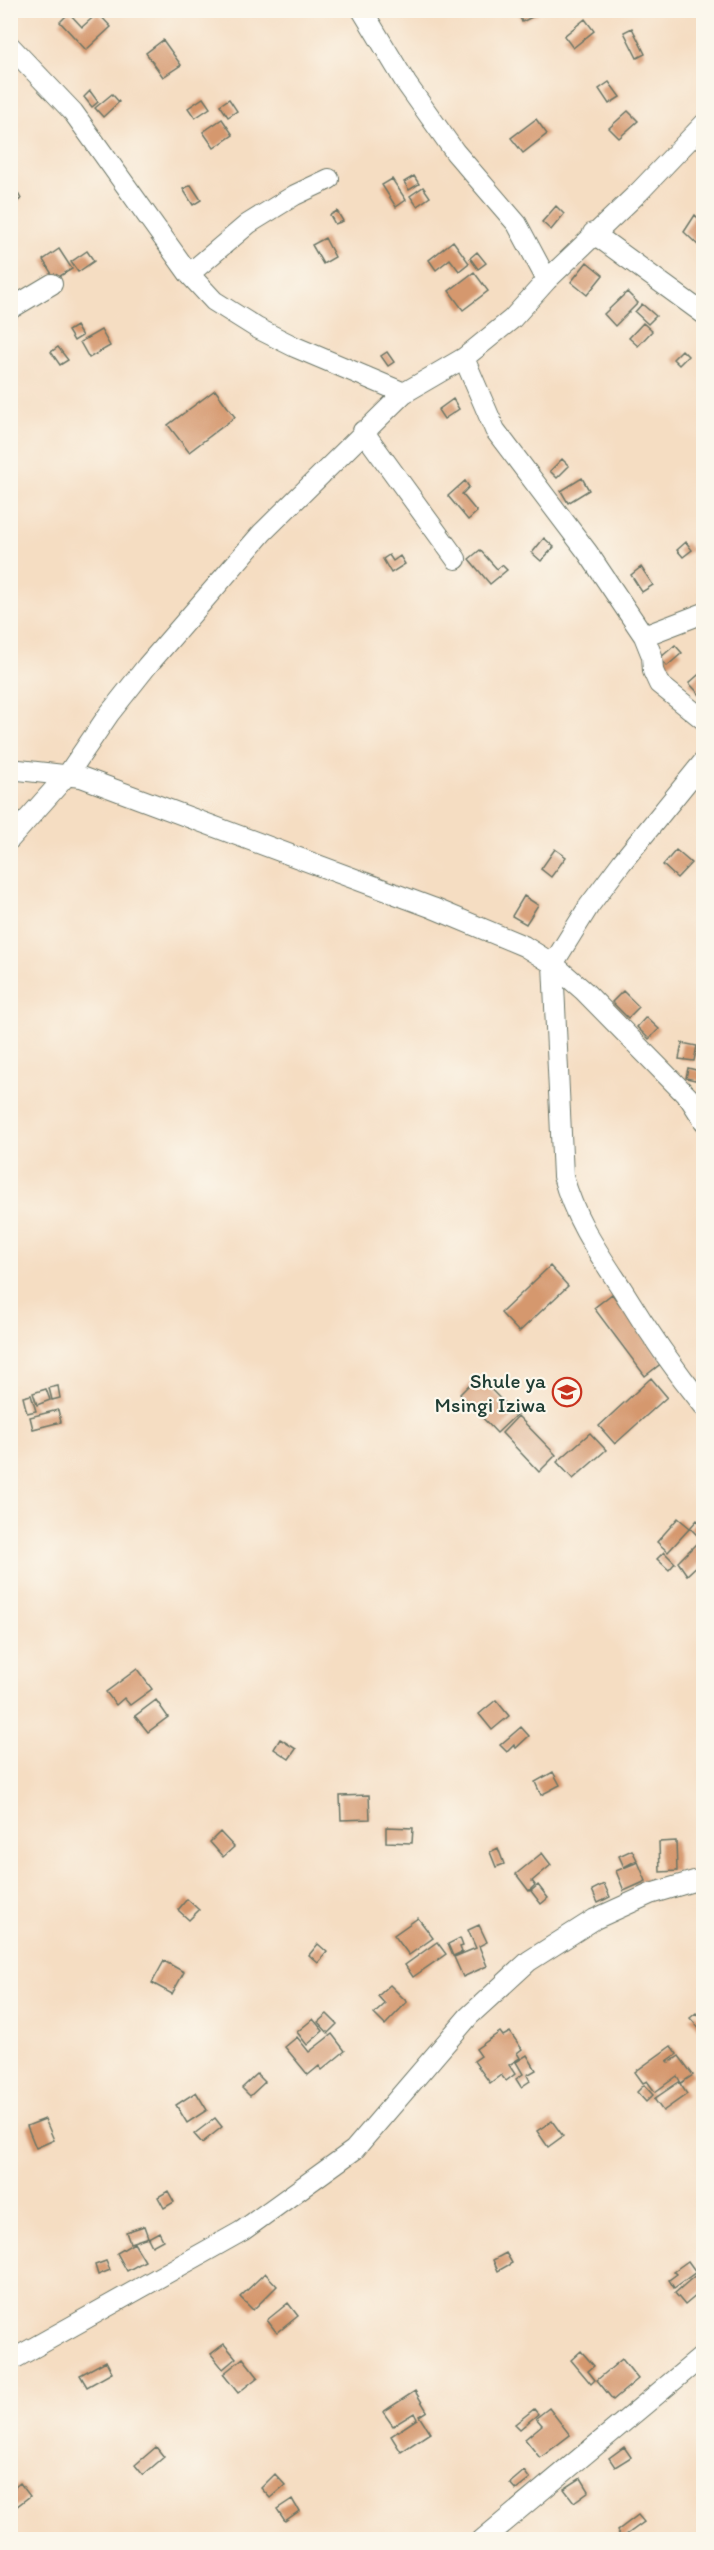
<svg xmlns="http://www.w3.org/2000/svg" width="714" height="2550" viewBox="0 0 714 2550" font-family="Itim,sans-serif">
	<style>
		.building { fill: #d5986e }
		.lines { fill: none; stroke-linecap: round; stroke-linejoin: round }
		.minor-casing { stroke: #6a7566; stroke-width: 22 }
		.minor { stroke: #fff; stroke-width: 20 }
		.labels { text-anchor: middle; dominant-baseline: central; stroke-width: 4.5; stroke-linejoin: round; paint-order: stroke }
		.poi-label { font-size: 21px; fill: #1f3d34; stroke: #fbf7ec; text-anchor: end }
	</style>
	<rect width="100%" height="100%" fill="#fbf7ec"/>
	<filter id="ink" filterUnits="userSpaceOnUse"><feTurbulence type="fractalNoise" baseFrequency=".0167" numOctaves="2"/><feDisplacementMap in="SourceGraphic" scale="12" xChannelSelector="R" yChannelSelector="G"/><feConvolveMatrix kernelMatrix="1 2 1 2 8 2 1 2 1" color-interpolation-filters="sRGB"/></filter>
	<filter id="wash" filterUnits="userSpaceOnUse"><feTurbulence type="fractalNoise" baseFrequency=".008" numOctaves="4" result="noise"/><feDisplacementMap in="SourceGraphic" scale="24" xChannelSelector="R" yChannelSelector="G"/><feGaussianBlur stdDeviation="1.35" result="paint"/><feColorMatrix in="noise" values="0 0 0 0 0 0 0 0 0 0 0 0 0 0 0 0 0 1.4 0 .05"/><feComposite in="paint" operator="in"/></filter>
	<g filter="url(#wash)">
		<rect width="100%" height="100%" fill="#f5ddc2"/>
		<g id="blocks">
			<path class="building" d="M517 10H537L538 14 522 22Z
				M69 13 82 27 98 13 111 27 86 50 60 22Z
				M585 19 594 31 573 48 564 36Z
				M632 28 645 54 637 58 624 32Z
				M163 40 181 65 163 77 146 53Z
				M609 82 620 97 609 104 599 89Z
				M90 91 98 102 92 107 84 97Z
				M112 94 119 102 103 117 95 108Z
				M203 98 210 108 195 118 188 108Z
				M229 99 237 111 228 117 220 105Z
				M628 111 638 121 619 138 609 128Z
				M222 119 233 135 214 148 203 132Z
				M536 119 547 134 523 153 511 138Z
				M414 176 419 184 409 190 404 182Z
				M392 179 406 200 396 207 382 185Z
				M191 185 201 200 193 205 183 189Z
				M423 187 430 197 417 206 410 196Z
				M15 188 21 199 10 206V191Z
				M556 206 564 214 551 230 542 222Z
				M337 211 343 221 335 224 330 215Z
				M704 212V243L700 247 684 232 695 215 698 218Z
				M325 238 335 257 323 264 312 245Z
				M453 241 469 263 459 271 450 259 436 270 429 260Z
				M59 249 72 269 55 279 43 260Z
				M87 251 94 261 78 272 71 262Z
				M477 252 486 263 478 269 470 258Z
				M587 262 603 275 587 295 571 282Z
				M474 272 488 291 463 310 449 291Z
				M627 292 638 303 615 326 604 314Z
				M642 304 656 316 648 324 635 312Z
				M643 323 652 331 638 346 629 338Z
				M76 326 82 336 74 341 68 331Z
				M101 330 110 346 89 358 80 342Z
				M58 347 68 360 60 365 51 352Z
				M682 350 688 356 679 365 673 359Z
				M387 352 394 362 388 366 381 356Z
				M215 390 235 417 189 452 168 425Z
				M453 399 459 409 444 419 438 410Z
				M562 459 569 466 557 478 550 471Z
				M582 478 589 490 568 503 561 491Z
				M465 481 469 487 462 494 477 512 468 520 448 496Z
				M544 538 554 547 541 561 532 553Z
				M686 542 692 550 683 557 677 550Z
				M480 550 497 569 502 565 507 570 490 584 469 559Z
				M389 555 393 561 400 556 405 564 391 573 383 559Z
				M641 567 653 585 642 592 631 575Z
				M675 645 682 653 667 666 660 658Z
				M704 670V696L702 697 689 683Z
				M555 849 566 857 551 877 541 869Z
				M676 850 691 863 677 878 663 865Z
				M524 896 538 905 526 924 512 916Z
				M623 991 639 1007 628 1018 612 1002Z
				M646 1017 659 1029 649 1039 637 1027Z
				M682 1043 697 1046 694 1061 679 1059Z
				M688 1068 704 1072V1082L686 1078Z
				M550 1266 568 1286 519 1332 501 1313Z
				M612 1294 663 1362 645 1376 594 1308Z
				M478 1376 516 1415 497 1433 460 1394Z
				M651 1378 667 1397 615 1444 599 1426Z
				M58 1386 60 1398 52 1400 49 1388Z
				M46 1389 50 1400 37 1405 33 1393Z
				M31 1395 36 1411 27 1413 23 1397Z
				M58 1410 61 1422 33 1429 30 1417Z
				M518 1416 556 1455 539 1472 502 1433Z
				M590 1433 606 1450 573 1479 557 1462Z
				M678 1518 690 1528 668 1552 657 1542Z
				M697 1520 704 1527 698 1536 690 1528Z
				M702 1538 704 1559 687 1575 678 1562Z
				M664 1552 675 1563 669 1570 657 1559Z
				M137 1669 152 1689 130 1705 124 1698 116 1705 106 1692Z
				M156 1700 168 1717 148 1732 135 1716Z
				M496 1700 509 1716 492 1730 479 1714Z
				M521 1727 529 1736 516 1748 514 1745 507 1752 500 1745Z
				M280 1739 296 1749 289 1759 274 1749Z
				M553 1772 560 1785 541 1795 535 1782Z
				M369 1795 370 1819 341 1820 340 1796Z
				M386 1827 413 1828 412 1843 386 1842Z
				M220 1832 234 1847 223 1857 210 1842Z
				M676 1841 677 1871 660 1872 659 1842Z
				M498 1848 504 1864 496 1867 490 1852Z
				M632 1850 637 1860 624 1867 619 1856Z
				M542 1853 551 1865 532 1881 535 1885 529 1891 516 1874Z
				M638 1862 646 1881 624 1891 616 1871Z
				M604 1884 610 1897 598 1903 592 1890Z
				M538 1885 548 1898 541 1904 531 1891Z
				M187 1899 199 1910 189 1920 178 1910Z
				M418 1918 433 1938 409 1955 394 1935Z
				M479 1925 487 1942 479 1946 487 1966 463 1977 454 1957 476 1948 468 1930Z
				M460 1938 463 1946 460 1947 462 1952 453 1956 448 1944Z
				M437 1942 446 1954 413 1977 405 1965Z
				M318 1944 327 1952 318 1963 309 1955Z
				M164 1961 184 1972 172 1994 152 1983Z
				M390 1985 407 2002 385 2025 374 2014 385 2004 378 1996Z
				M696 2013 704 2023V2034L690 2018Z
				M327 2014 337 2024 328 2033 318 2022Z
				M313 2019 323 2031 307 2045 297 2032Z
				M500 2032 503 2036 510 2032 522 2049 517 2053 520 2058 509 2065 515 2074 506 2081 501 2075 490 2083 474 2061 481 2056 476 2049Z
				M332 2034 345 2051 322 2070 319 2066 308 2075 285 2047 297 2037 309 2052Z
				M671 2046 677 2054 667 2061 669 2063 679 2056 693 2075 681 2083 677 2076 655 2092 647 2081 643 2083 635 2072Z
				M527 2055 536 2070 527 2075 530 2081 521 2087 516 2079 523 2074 516 2062Z
				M257 2074 265 2082 250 2096 242 2088Z
				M679 2082 687 2094 663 2111 654 2099Z
				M644 2085 653 2095 646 2102 637 2092Z
				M196 2092 207 2110 187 2123 176 2105Z
				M215 2118 222 2127 202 2143 194 2134Z
				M45 2119 54 2140 36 2148 27 2126Z
				M552 2121 563 2136 548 2147 537 2131Z
				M168 2191 174 2202 164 2208 158 2197Z
				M144 2226 148 2237 130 2243 126 2232Z
				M159 2232 163 2240 152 2246 148 2238Z
				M134 2243 145 2261 127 2271 117 2253Z
				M506 2253 512 2263 498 2271 493 2260Z
				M106 2261 110 2270 98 2275 95 2265Z
				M688 2261 696 2272 674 2288 669 2280 677 2274 674 2271Z
				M265 2273 277 2286 253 2310 240 2297Z
				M698 2273 704 2280V2289L685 2305 675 2293Z
				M288 2303 298 2316 277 2333 267 2320Z
				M224 2344 236 2358 223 2369 211 2354Z
				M581 2351 594 2366 588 2371 595 2380 591 2384 571 2360Z
				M243 2358 258 2377 238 2393 223 2374Z
				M622 2359 638 2379 613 2400 597 2380Z
				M106 2361 112 2373 87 2387 80 2375Z
				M415 2391 427 2411 419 2416 430 2433 401 2452 391 2436 417 2419 414 2413 393 2426 383 2412Z
				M549 2408 570 2435 540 2458 525 2439 542 2425 536 2418Z
				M534 2409 538 2414 520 2429 515 2424Z
				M156 2447 164 2457 143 2475 135 2465Z
				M624 2447 631 2457 615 2467 609 2458Z
				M524 2471 530 2479 516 2490 510 2483Z
				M275 2474 285 2485 270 2498 261 2488Z
				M581 2478 589 2491 574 2502 564 2489Z
				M20 2483 30 2496 12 2510 10 2491Z
				M292 2499 299 2511 285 2521 277 2509Z
				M638 2515 644 2522 622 2538 617 2531Z"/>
		</g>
	</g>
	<g filter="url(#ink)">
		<use href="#blocks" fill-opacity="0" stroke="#6a7566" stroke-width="1.5"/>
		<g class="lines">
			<g class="minor-casing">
				<path id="minor" d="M362 10 406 83 455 152 517 224 547 280
					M10 46 73 112 189 274 214 301 257 328 295 347 404 393
					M593 233 704 314
					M189 274 248 224 295 195 329 179
					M10 309 52 284
					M464 358 495 430 588 553 644 636 652 656 653 671 659 684 704 720
					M363 431 456 559
					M644 636 704 613
					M704 761 622 862 589 906 553 964 563 1176C575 1220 597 1251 622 1289 647 1330 674 1369 704 1406
					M10 769 81 777 433 908 524 946 553 964 584 991 690 1099 704 1121
					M10 839 68 774 109 714 147 666 262 533 404 393 464 358 512 319 547 280 639 192 704 124
					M10 2361 242 2231 354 2150 469 2016 529 1961 595 1919 650 1894 704 1878
					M482 2540 704 2355"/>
			</g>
			<use href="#minor" class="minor"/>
		</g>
	</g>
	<defs>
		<g id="school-ring" transform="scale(1.5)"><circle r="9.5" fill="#fbf7ec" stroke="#c8321e" stroke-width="1.5"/><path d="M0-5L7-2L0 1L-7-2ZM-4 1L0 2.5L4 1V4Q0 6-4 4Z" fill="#c8321e"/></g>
	</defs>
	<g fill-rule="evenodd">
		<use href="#school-ring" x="567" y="1392"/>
	</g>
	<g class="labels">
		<g class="poi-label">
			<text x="546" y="1380">Shule ya<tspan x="546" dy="24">Msingi Iziwa</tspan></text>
		</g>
	</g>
	<rect width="714" height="2550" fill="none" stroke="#fbf7ec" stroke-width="36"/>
</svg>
